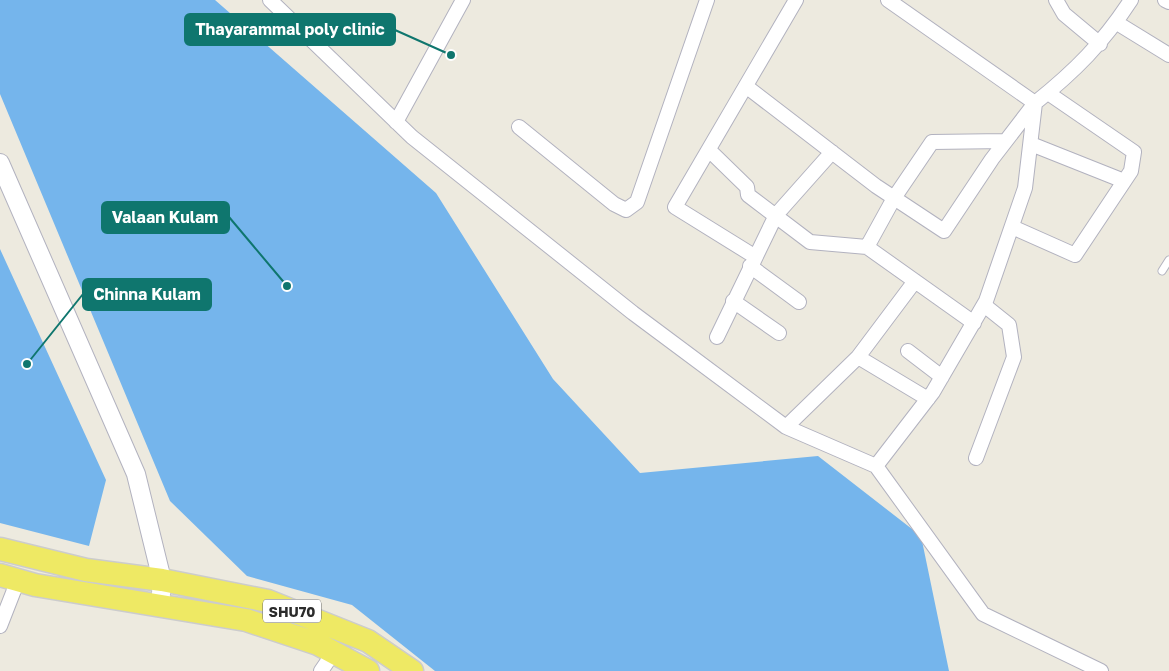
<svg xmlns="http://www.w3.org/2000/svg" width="1169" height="671" viewBox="0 0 1169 671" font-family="'Golos Text',sans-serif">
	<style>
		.water { fill: #75b5ec }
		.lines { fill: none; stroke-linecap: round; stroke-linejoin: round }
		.service-casing { stroke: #b2b2bf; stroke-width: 9 }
		.minor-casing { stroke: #b2b2bf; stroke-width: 16 }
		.tertiary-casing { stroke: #b2b2bf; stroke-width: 20 }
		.primary-casing { stroke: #ccc; stroke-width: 25 }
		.service { stroke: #fff; stroke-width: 7 }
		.minor { stroke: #fff; stroke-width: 14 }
		.tertiary { stroke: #fff; stroke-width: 18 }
		.primary { stroke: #eee964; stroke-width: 22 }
		.labels { text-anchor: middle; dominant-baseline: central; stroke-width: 5; stroke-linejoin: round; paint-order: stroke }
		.shield { fill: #fff; stroke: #6b6b6b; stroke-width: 1 }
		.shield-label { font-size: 14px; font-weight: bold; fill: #2c2c2c }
		.leader { fill: none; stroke: #0f766e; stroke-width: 2 }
		.callout-dot { fill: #0f766e; stroke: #fff; stroke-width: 2 }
		.callout { fill: #0f766e; stroke: #0f766e; stroke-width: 2 }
		.callout-label { font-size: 16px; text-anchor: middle; font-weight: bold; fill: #fff }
	</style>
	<rect width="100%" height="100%" fill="#edeadf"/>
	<path class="water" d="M0 0H215L436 193 553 379 640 473 818 456 921 536 949 671H435L352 605 247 576 170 501 0 94Z
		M0 249 106 480 89 546 0 523Z"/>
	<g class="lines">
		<g class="service-casing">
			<path id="service" d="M1162 271 1169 260"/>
		</g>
		<g class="minor-casing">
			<path id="minor" d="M270 0 412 137 633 313 786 427 876 466 983 614 1101 671
				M1056 0 1064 14 1100 44
				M1165 0 1169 2
				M1117 23 1169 55
				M747 87 876 186 944 231 992 159 1035 103 888 0
				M396 122 463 0
				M519 127 614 204 626 210 637 202 707 0
				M1031 144 1124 181
				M709 150 747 187 748 195 810 242 867 247
				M1012 227 1075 255 1131 171 1134 152 1048 93
				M754 256 675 207 796 0
				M750 266 799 302
				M733 301 779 333
				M974 323 867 247 894 198 932 142 1005 141
				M717 337 776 215 832 152
				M908 351 942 377
				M858 357 928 399
				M786 427 858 357 915 281
				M976 458 1014 357 1009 325 984 305
				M876 466 933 392 986 301 1025 188 1035 103C1075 71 1103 43 1131 0
				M0 626 18 580
				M321 671 334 652"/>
		</g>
		<g class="tertiary-casing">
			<path id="tertiary" d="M0 163 136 474 162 580 160 607"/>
		</g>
		<g class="primary-casing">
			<path id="primary" d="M0 549 86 570 162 580 268 601 368 641 412 671
				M0 575 35 585 246 620 318 644 368 671"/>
		</g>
		<use href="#service" class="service"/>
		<use href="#minor" class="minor"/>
		<use href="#tertiary" class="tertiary"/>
		<use href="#primary" class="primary"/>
	</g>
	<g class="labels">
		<rect class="shield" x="263" y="599.5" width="58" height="23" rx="4"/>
		<g class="shield-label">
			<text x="292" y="611">SHU70</text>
		</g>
	</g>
	<path class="leader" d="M451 55L395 30M287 286L229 217M27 364L83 294"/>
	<g class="callout-dot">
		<circle cx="451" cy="55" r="5"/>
		<circle cx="287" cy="286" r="5"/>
		<circle cx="27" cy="364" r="5"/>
	</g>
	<g class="callout">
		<rect x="185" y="14" width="210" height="31" rx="5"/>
		<rect x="102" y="202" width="127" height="31" rx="5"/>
		<rect x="83" y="279" width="128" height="31" rx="5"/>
	</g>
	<g class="callout-label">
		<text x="290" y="35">Thayarammal poly clinic</text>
		<text x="165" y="223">Valaan Kulam</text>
		<text x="147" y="300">Chinna Kulam</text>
	</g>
</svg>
